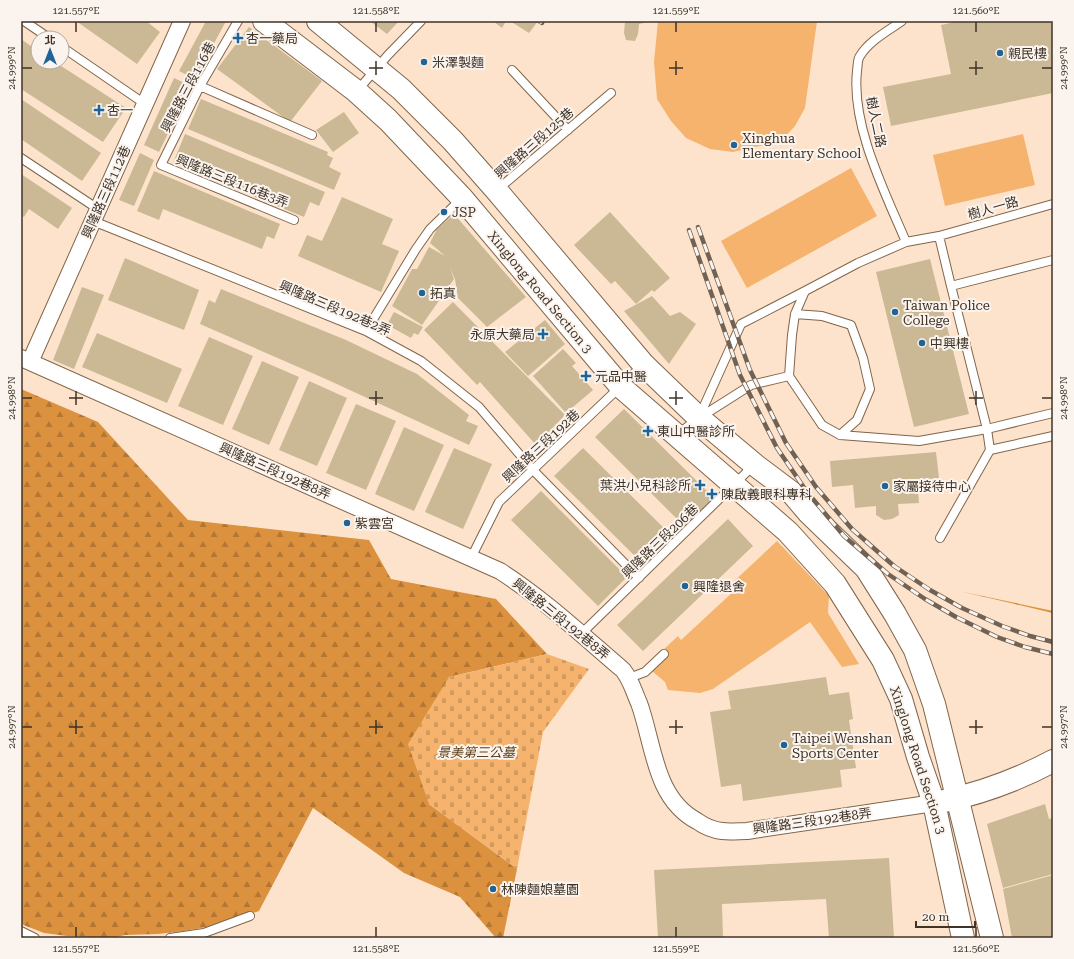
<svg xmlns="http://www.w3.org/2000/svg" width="1074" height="959" viewBox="0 0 1074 959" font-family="'Roboto Serif','Noto Sans TC',serif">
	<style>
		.grass { fill: #f5b36d }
		.forest { fill: url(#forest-firs) }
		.cemetery { fill: url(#cemetery-stones) }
		.building { fill: #cab994 }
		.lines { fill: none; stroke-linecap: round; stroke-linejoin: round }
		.lane-casing { stroke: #81654a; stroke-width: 10 }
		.street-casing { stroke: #81654a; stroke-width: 18 }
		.secondary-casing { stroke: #81654a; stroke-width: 24 }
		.lane { stroke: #fff; stroke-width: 8 }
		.street { stroke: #fff; stroke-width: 16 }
		.secondary { stroke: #fff; stroke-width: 22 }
		.rail-casing { stroke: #716253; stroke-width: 4.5 }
		.rail { stroke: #fbf4ee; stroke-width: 3; stroke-dasharray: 9; stroke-linecap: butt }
		.ticks { fill: none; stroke: #3f3327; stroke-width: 1.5 }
		.poi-dot { fill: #1f6499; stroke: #fbf4ee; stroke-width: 1.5 }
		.labels { text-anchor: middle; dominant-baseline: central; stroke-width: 4; stroke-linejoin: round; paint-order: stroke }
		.poi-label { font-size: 13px; fill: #3f3327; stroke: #fbf4ee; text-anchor: start }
		.street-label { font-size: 13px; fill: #3f3327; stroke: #fbf4ee }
		.park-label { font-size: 13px; font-style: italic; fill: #5f401e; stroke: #fbf4ee }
		.neatline { fill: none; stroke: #3f3327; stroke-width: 1.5 }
		.ticks-label { font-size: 10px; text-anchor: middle; fill: #3f3327 }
	</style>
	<defs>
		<pattern id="forest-firs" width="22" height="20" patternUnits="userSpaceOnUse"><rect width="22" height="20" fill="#db913d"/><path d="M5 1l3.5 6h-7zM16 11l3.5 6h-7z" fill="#b37733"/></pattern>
		<pattern id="cemetery-stones" width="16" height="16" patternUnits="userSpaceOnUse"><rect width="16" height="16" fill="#f5b36d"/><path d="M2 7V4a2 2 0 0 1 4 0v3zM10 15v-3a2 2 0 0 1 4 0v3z" fill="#d39a5e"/></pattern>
	</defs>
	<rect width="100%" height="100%" fill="#fde3cb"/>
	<path class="grass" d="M658 21H817L805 108 795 126 781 141 733 152 710 149 686 138 671 121 657 99 654 62Z
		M1023 134 1035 185 945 206 933 155Z
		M851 168 877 216 747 288 721 241Z
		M777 541 829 596 828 613 859 664 842 667 810 622 713 689 700 693 668 690 665 682 646 666 678 636 681 640 734 591 730 585Z"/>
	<path class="forest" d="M21 389 98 422 188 520 369 540 391 579 496 599 547 654 449 677 429 804 517 869 503 938H496L460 897 404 873 313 808 259 911 213 926 184 931 158 934 125 935 112 938 67 936 44 933 21 924Z
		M959 591 1053 611V613Z"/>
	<path class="cemetery" d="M547 654 589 669 543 732 517 869 429 804 408 744 449 677Z"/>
	<path class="building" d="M76 21H146L160 32 137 64Z
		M206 21H226L195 79 179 71Z
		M370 21H399L387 34Z
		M493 21H506L502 28Z
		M510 21H538L529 33Z
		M625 21H648V22L639 24 638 34 635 41 626 40 624 33Z
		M960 21H1051L1053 33V93L891 126 883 87 951 74 941 25Z
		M249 27 322 81 290 122 217 69Z
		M21 39 38 51V62H55L126 108 103 142 21 89Z
		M174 78 191 86 159 152 144 145Z
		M21 99 101 153 82 181 21 139Z
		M201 99 328 152 327 155 333 158 329 167 341 173 334 190 188 129Z
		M344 112 359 133 333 152 316 130Z
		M185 134 325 192 319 206 310 202 304 217 173 163Z
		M140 153 154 160 134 206 119 200Z
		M154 171 280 224 274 239 267 236 262 249 163 209 159 220 137 211Z
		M21 174 72 208 58 229 29 209 24 217 21 215Z
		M342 197 393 219 382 244 399 251 381 292 298 256 307 235 322 241Z
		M610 212 670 278 654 292 652 290 636 304 615 281 611 284 574 245Z
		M454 214 526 297 487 327 458 298 455 279 450 268 454 279 422 325 392 306 412 269H417L429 247 445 256 430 243 437 229Z
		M125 258 199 290 184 330 108 300Z
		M930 259 969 414 914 427 876 272Z
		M82 287 104 295 74 369 53 360Z
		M221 289 346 340 417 374 469 415 466 421 478 426 469 445 328 380 200 324 209 300 215 303Z
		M652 296 670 316 680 312 696 324 669 364 624 311Z
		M453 302 565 415 536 445 480 382 477 385 424 330Z
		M394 312 423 327 418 335 414 333 411 338 391 327 388 323Z
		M545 320 565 344 528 376 505 352Z
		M97 333 182 369 167 403 82 367Z
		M209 337 253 356 223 425 178 406Z
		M563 349 576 363 572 366 593 390 566 413 533 376Z
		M262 361 299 377 269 445 232 429Z
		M309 381 347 398 317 466 279 450Z
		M356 404 396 421 366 490 326 473Z
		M624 409 714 498 685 527 595 437Z
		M404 427 444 445 414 511 375 494Z
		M454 448 492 464 463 529 425 512Z
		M583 448 673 537 644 565 554 476Z
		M936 452 939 478 917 480 919 503 898 504 899 515 892 519 884 520 876 515V506L855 508 853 485 832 487 830 461Z
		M541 491 627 577 598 606 511 520Z
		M728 519 753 546 643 651 617 625Z
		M826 677 829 695 849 692 853 719 849 720 856 768 840 770 842 787 743 801 741 784 721 787 710 712 731 709 728 691Z
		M1045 804 1049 819 1053 818V874L1003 888 987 824Z
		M889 858 894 938H829L826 899 722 904 723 938H658L654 870Z
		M1053 875V938H1012L1003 889Z"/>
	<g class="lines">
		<g class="lane-casing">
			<path id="lane" d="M24 21 49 38
				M238 21 200 86 161 165 294 220
				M902 21C888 31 869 41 860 56 857 60 858 66 857 71 851 126 885 192 906 242
				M62 47 145 104
				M512 70 568 130
				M200 86 312 135
				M357 91 388 55 421 21
				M21 158 98 209
				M497 190 611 93
				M1053 204 939 236 906 242 858 263 805 291 795 314 792 335 789 376 822 425 840 435 919 441 987 429 1053 413
				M93 221 366 331 421 361 479 407 533 470 639 578
				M939 236 951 286 1053 260
				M951 286 987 429 990 450 1053 436
				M795 314 822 316 851 325 863 358 870 389 857 420 840 435
				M366 331 416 249 430 229 461 199
				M700 415 741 324 805 291
				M678 434 699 418 751 385 789 376
				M940 538 990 450
				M471 558 499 502 643 365
				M581 634 754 465
				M629 678 645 672 664 654
				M21 931 35 938
				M170 938 204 933 250 916"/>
		</g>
		<g class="street-casing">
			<path id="street" d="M21 358 500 571C545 600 583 636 623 670 631 680 634 692 639 703 654 744 654 798 697 821 704 826 713 830 722 831 730 832 739 831 747 831L934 803
				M30 362 182 21"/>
		</g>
		<g class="secondary-casing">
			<path id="secondary" d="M264 21 356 91 388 120 462 198 621 387 788 532 835 584 883 660 901 699 918 757 934 803 963 938
				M318 21 401 89 453 141 497 191 644 365 699 418 755 465 791 492 808 512 866 568 895 614 915 650 934 704 992 938
				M944 801C982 793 1019 779 1053 761"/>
		</g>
		<use href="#lane" class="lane"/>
		<use href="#street" class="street"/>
		<use href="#secondary" class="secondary"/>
		<g class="rail-casing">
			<path id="rail" d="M539 21 542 23
				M698 227 750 370 786 443 816 487 852 529 894 566 930 590 962 608 1002 626 1030 636 1053 642
				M689 230 740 375 777 448 807 492 844 536 888 574 925 599 956 617 997 637 1025 647 1053 654"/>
		</g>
		<use href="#rail" class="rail"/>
	</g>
	<path class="ticks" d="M76 22V32M376 22V32M676 22V32M976 22V32M376 61V75M676 61V75M976 61V75M22 68H32M369 68H383M669 68H683M969 68H983M1042 68H1052M76 391V405M376 391V405M676 391V405M976 391V405M22 398H32M69 398H83M369 398H383M669 398H683M969 398H983M1042 398H1052M76 720V734M376 720V734M676 720V734M976 720V734M22 727H32M69 727H83M369 727H383M669 727H683M969 727H983M1042 727H1052M76 927V937M376 927V937M676 927V937M976 927V937"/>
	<g class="poi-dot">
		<path d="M236 32h4v4h4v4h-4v4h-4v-4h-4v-4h4z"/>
		<circle cx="1000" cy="53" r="4"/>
		<circle cx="424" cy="62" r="4"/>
		<path d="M97 104h4v4h4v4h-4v4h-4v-4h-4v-4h4z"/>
		<circle cx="734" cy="145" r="4"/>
		<circle cx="444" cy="212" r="4"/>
		<circle cx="422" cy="293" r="4"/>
		<circle cx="895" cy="312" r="4"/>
		<path d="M541 328h4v4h4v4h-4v4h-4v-4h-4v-4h4z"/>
		<circle cx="922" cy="343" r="4"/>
		<path d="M584 370h4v4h4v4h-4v4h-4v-4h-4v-4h4z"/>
		<path d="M646 425h4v4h4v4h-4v4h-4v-4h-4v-4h4z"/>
		<path d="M698 479h4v4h4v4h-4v4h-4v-4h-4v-4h4z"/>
		<circle cx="885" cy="486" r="4"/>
		<path d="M710 488h4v4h4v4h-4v4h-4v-4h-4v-4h4z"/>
		<circle cx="347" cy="523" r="4"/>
		<circle cx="685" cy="586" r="4"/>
		<circle cx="784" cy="745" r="4"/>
		<circle cx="493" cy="889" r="4"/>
	</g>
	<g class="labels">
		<g class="poi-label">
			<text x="246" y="38">杏一藥局</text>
			<text x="1008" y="53">親民樓</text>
			<text x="432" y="62">米澤製麵</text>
			<text x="107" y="110">杏一</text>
			<text x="742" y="138">Xinghua<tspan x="742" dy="15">Elementary School</tspan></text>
			<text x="452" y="212">JSP</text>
			<text x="430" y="293">拓真</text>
			<text x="903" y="305">Taiwan Police<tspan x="903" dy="15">College</tspan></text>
			<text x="535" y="334" text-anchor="end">永原大藥局</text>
			<text x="930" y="343">中興樓</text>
			<text x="595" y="376">元品中醫</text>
			<text x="657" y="431">東山中醫診所</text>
			<text x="691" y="485" text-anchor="end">葉洪小兒科診所</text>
			<text x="893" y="486">家屬接待中心</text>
			<text x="721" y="494">陳啟義眼科專科</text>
			<text x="355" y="523">紫雲宮</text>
			<text x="693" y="586">興隆退舍</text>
			<text x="792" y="738">Taipei Wenshan<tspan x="792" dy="15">Sports Center</tspan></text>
			<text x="501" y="889">林陳麵娘墓園</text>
		</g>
		<g class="street-label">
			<text transform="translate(188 87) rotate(-62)">興隆路三段116巷</text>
			<text transform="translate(876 122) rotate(78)">樹人二路</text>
			<text transform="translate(534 143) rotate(-41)">興隆路三段125巷</text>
			<text transform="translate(232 181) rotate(22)">興隆路三段116巷3弄</text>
			<text transform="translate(106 192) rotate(-66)">興隆路三段112巷</text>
			<text transform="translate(993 208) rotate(-16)">樹人一路</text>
			<text transform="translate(540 292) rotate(50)">Xinglong Road Section 3</text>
			<text transform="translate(335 308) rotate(23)">興隆路三段192巷2弄</text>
			<text transform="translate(541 446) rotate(-43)">興隆路三段192巷</text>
			<text transform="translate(275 471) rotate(24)">興隆路三段192巷8弄</text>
			<text transform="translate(660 541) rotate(-44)">興隆路三段206巷</text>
			<text transform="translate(561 619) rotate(39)">興隆路三段192巷8弄</text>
			<text transform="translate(918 760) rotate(72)">Xinglong Road Section 3</text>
			<text transform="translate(812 821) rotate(-8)">興隆路三段192巷8弄</text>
		</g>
		<g class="park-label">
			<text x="476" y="752">景美第三公墓</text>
		</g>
	</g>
	<rect width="1074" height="959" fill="none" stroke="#fbf4ee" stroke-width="44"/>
	<g transform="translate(50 50)"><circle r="19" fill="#fbf4ee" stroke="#b0a79e"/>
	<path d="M0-3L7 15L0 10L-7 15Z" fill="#1f6499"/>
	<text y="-6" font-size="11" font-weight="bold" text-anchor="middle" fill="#3f3327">北</text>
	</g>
	<path d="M916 921v6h59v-6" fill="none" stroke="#3f3327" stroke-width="2"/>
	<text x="922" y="921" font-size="12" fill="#3f3327" stroke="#fbf4ee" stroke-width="3" paint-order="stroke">20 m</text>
	<rect x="22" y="22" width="1030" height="915" class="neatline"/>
	<g class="ticks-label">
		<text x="76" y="14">121.557°E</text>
		<text x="376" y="14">121.558°E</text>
		<text x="676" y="14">121.559°E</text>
		<text x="976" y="14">121.560°E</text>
		<text transform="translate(11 68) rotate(-90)" y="4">24.999°N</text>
		<text transform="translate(1063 68) rotate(-90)" y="4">24.999°N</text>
		<text transform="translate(11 398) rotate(-90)" y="4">24.998°N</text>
		<text transform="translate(1063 398) rotate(-90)" y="4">24.998°N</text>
		<text transform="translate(11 727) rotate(-90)" y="4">24.997°N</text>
		<text transform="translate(1063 727) rotate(-90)" y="4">24.997°N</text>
		<text x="76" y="952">121.557°E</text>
		<text x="376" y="952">121.558°E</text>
		<text x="676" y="952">121.559°E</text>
		<text x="976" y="952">121.560°E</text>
	</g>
</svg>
